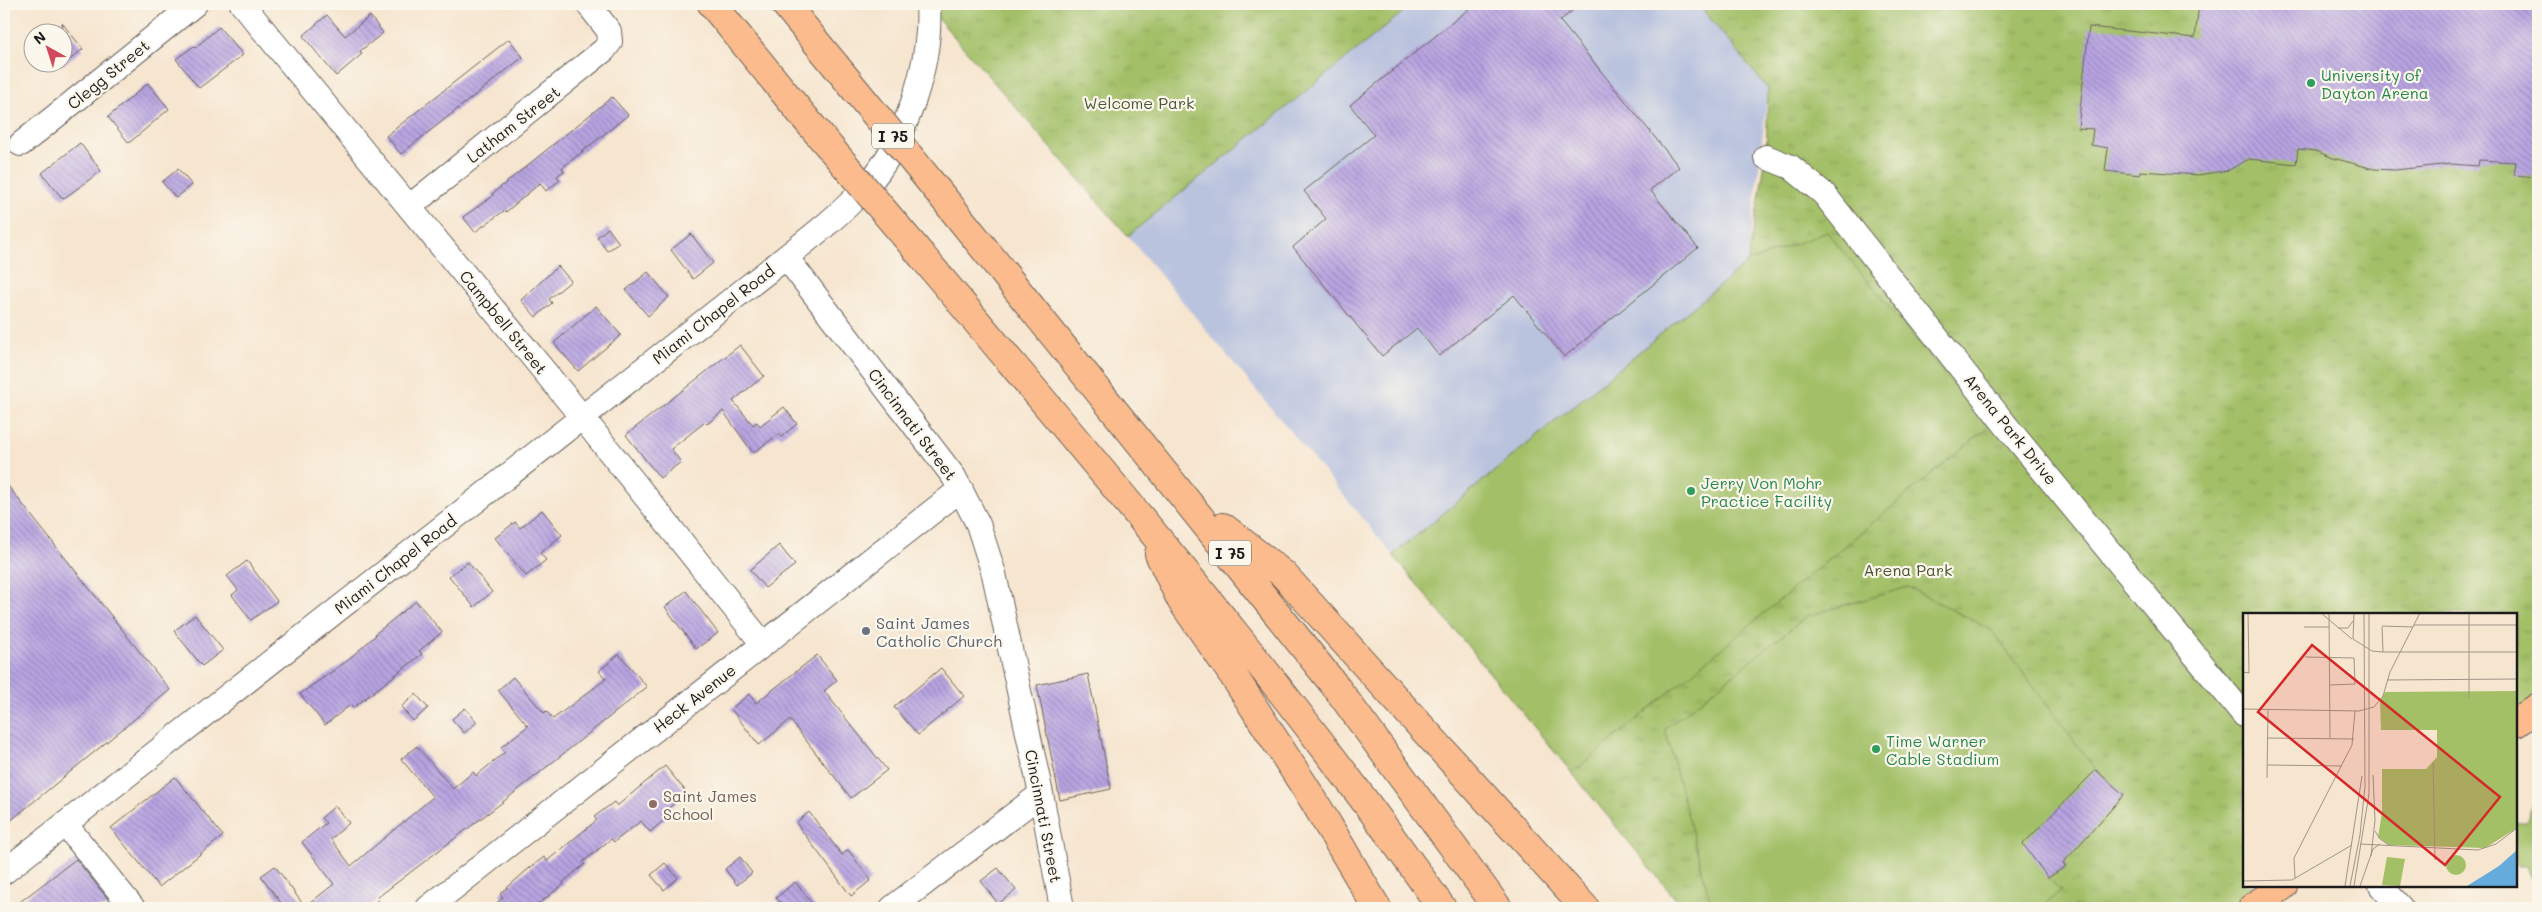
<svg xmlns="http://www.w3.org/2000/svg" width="2542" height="912" viewBox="0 0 2542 912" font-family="Mali,sans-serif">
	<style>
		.industrial { fill: #bac3de }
		.grass { fill: url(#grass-tufts); stroke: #606e42 }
		.garden { fill: #a3c067; stroke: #606e42 }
		.building { fill: url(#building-back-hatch) }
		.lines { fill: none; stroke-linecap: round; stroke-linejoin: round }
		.minor-casing { stroke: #68625b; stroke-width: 26 }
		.major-casing { stroke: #68625b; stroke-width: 30 }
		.highway-casing { stroke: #68625b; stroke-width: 30 }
		.minor { stroke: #fff; stroke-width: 24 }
		.major { stroke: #fbbb8c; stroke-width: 28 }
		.highway { stroke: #fbbb8c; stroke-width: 28 }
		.highway-bridge-casing { stroke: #68625b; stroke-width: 30; stroke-linecap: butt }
		.highway-bridge { stroke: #fbbb8c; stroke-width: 28 }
		.leisure-dot { fill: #2e9e5b; stroke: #fbf7ec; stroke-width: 2 }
		.worship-dot { fill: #6b7280; stroke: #fbf7ec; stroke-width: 2 }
		.education-dot { fill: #8d6e63; stroke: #fbf7ec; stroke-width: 2 }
		.labels { text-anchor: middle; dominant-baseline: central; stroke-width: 4.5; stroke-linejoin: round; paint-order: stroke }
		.shield { fill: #fbf7ec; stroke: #5f5e5a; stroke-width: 1 }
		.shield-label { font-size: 15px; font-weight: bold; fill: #1c1c1c }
		.street-label { font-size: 16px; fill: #1c1c1c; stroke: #fbf7ec }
		.leisure-label { font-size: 16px; fill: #27864d; stroke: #fbf7ec; text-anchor: start }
		.park-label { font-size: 16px; fill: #4b5536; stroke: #fbf7ec }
		.worship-label { font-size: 16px; fill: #5b616d; stroke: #fbf7ec; text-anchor: start }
		.education-label { font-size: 16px; fill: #785e54; stroke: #fbf7ec; text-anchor: start }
		.inset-road { fill: none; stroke: #9f9587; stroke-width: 1 }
		.view { fill: #d62828; fill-opacity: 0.15; stroke: #d62828; stroke-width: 2.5 }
		.inset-edge { fill: none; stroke: #1c1c1c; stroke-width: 2.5 }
	</style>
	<defs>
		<pattern id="grass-tufts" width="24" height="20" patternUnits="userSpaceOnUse" patternTransform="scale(1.25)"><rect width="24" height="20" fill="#a3c067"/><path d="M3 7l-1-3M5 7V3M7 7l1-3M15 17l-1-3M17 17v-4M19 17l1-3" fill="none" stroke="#8ca459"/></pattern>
		<pattern id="building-back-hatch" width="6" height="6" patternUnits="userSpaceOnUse" patternTransform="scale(1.25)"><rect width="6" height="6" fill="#b8a4e2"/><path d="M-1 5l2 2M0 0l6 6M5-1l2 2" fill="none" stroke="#9585b6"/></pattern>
	</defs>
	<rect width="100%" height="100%" fill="#fbf7ec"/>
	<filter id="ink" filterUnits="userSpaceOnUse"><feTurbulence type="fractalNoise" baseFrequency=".02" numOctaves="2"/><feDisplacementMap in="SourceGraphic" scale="10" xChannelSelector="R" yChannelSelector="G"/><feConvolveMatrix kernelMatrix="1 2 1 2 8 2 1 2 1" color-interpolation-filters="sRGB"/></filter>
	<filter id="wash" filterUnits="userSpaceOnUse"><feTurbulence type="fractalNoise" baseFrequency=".0096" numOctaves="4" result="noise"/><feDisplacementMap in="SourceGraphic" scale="20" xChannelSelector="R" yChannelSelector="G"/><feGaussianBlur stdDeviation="1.12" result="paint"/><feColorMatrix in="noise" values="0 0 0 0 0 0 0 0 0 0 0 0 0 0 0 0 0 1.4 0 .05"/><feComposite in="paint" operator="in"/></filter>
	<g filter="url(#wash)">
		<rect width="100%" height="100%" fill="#f6e5cf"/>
		<path class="industrial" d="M1413 4H1698L1768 89 1748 262 1393 555 1128 236Z"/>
		<path class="grass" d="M928 4H1413L1128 236 928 7Z
			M1698 4H2538V707L2516 723V614H2244V886H2283L2252 908H1683L1393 555 1748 262 1766 157 1768 89Z"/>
		<path class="garden" d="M1827 232 1988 427 1572 773 1393 555 1748 262Z
			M1908 587 1991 630 2096 770 2124 795 2057 856 2066 866 2048 878 2061 890 2041 908H1712L1665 729 1807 616Z
			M2538 802V888L2533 882 2526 866H2516V822H2526L2531 809Z"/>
		<g id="blocks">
			<path class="building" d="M1475 4H1580L1560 21 1679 167 1650 190 1698 248 1564 357 1514 295 1439 356 1417 328 1382 356 1293 247 1326 219 1304 191 1374 135 1350 105Z
				M2199 4H2538V177L2514 175 2516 162 2479 160 2478 166 2451 164 2395 170 2374 169 2333 158 2316 151 2298 149 2296 164 2249 159 2229 170 2198 175 2140 171V175L2105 171 2108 148 2091 145 2093 129 2078 128 2089 27 2195 38Z
				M327 15 345 36 370 16 383 33 360 51 362 54 336 76 303 36Z
				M62 23 83 49 62 66Z
				M219 27 243 55 199 88 176 59 194 46 195 48Z
				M509 39 523 57 401 154 386 136Z
				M148 83 169 109 129 143 108 117Z
				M612 97 628 115 562 168 564 171 557 176 560 180 546 191 540 183 506 212 505 210 475 232 463 217 493 196 492 194Z
				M80 143 101 171 63 199 42 173Z
				M178 169 192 185 176 198 162 182Z
				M608 228 619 243 607 251 597 237Z
				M691 234 713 263 693 279 671 250Z
				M558 266 571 281 549 299 552 303 536 317 521 300Z
				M648 272 669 297 648 316 626 290Z
				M596 306 621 335 578 371 554 343Z
				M740 345 764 376 733 401 753 425 757 422 760 426 784 407 797 424 781 437 779 434 753 453 723 411 707 424 705 422 671 449 681 462 660 478 626 435Z
				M4 481 170 690 4 826Z
				M542 510 562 535 540 553 546 560 526 576 495 538 515 522 520 528Z
				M779 545 795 565 765 588 750 570Z
				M247 561 277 601 251 620 232 595 238 590 227 576Z
				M468 562 492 592 474 607 449 576Z
				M686 591 718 633 696 649 665 607Z
				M416 601 442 632 419 651 422 654 353 708 350 705 325 725 300 694 347 661 376 635 375 634Z
				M195 615 223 650 202 666 174 631Z
				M619 654 647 687 504 801 378 897 379 899 368 908H285L261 876 275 866 305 907 334 884 302 842 326 823 321 818 335 806 349 823 331 839 351 866 433 797 401 759 417 746 453 789 473 772 476 776 505 752 501 747 528 726 498 690 513 677 544 713 546 711 553 719 606 679 599 671Z
				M817 655 837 680 824 691 887 770 851 798 790 720 759 745 731 709 749 694 756 703Z
				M941 668 964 696 918 735 894 707Z
				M1088 674 1111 789 1060 800 1037 685Z
				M416 694 428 708 413 721 401 707Z
				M465 708 477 722 464 733 452 719Z
				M665 766 687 793 665 811 669 816 650 832 641 821 614 842 611 839 583 862 585 864 563 882 564 884 533 908H490L503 898 500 894 526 871 544 857 547 861 597 820 594 817 614 802 617 806Z
				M2096 770 2124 795 2063 863 2066 866 2048 878 2023 844Z
				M175 777 223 836 159 887 111 828Z
				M809 812 842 855 848 850 871 880 851 896 796 823Z
				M740 857 752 873 737 885 725 869Z
				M76 859 115 908H12Z
				M665 863 678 878 664 890 651 875Z
				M998 868 1016 890 998 904 981 881Z
				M795 882 816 908H785L776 898Z"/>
		</g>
	</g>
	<g filter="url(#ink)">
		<use href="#blocks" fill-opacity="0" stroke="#68625b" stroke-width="1"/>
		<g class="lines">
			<g class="minor-casing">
				<path id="minor" d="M242 4 582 417 763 644
					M21 144 195 4
					M1766 157 1791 167 1824 194 2008 428 2244 715
					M409 207 604 50 610 42 609 31 588 4
					M786 257 954 477 978 524 994 574 1041 794 1062 908
					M65 824 133 908
					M4 872 786 257C814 235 842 213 866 187 906 142 932 63 928 4
					M2381 886 2401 908
					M428 908 961 489
					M892 908 1041 794"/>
			</g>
			<g class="major-casing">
				<path id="major" d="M2516 723 2538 707
					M2252 908 2283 886"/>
			</g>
			<g class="highway-casing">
				<path id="highway" d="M712 4 805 118
					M785 4 835 65
					M950 206 1336 687 1498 908
					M922 256C1100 470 1283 680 1442 908
					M1223 527 1283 574 1585 908
					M1159 554 1181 600 1233 675 1314 801 1377 908"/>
			</g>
			<use href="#minor" class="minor"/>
			<use href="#major" class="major"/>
			<use href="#highway" class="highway"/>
			<g class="highway-bridge-casing">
				<path id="highway-bridge" d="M835 65 950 206
					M805 118 922 256"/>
			</g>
			<use href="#highway-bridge" class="highway-bridge"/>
		</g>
	</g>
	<g class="leisure-dot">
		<circle cx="2311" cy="83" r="5"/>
		<circle cx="1691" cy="491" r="5"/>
		<circle cx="1876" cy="749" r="5"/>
	</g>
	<circle class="worship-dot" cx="866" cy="631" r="5"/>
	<circle class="education-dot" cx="653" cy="804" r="5"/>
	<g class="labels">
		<g class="shield">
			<rect x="872" y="123.5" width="42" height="25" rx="4"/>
			<rect x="1209" y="540.5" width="42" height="25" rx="4"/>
		</g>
		<g class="shield-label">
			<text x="893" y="136">I 75</text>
			<text x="1230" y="553">I 75</text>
		</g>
		<g class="street-label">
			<text transform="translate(108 74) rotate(-39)">Clegg Street</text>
			<text transform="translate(513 124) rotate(-38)">Latham Street</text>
			<text transform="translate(713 314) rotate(-38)">Miami Chapel Road</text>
			<text transform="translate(504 322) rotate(51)">Campbell Street</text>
			<text transform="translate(913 424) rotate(53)">Cincinnati Street</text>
			<text transform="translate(2011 429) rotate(51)">Arena Park Drive</text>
			<text transform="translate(395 564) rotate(-38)">Miami Chapel Road</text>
			<text transform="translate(694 698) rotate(-38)">Heck Avenue</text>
			<text transform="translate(1044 816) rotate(79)">Cincinnati Street</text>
		</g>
		<g class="leisure-label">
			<text x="2321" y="74">University of<tspan x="2321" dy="18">Dayton Arena</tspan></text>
			<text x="1701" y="482">Jerry Von Mohr<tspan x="1701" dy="18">Practice Facility</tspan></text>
			<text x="1886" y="740">Time Warner<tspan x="1886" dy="18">Cable Stadium</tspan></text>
		</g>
		<g class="park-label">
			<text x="1139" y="102">Welcome Park</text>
			<text x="1908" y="569">Arena Park</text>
		</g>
		<g class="worship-label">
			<text x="876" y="622">Saint James<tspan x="876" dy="18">Catholic Church</tspan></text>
		</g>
		<g class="education-label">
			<text x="663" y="795">Saint James<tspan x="663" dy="18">School</tspan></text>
		</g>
	</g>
	<g transform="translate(2243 613)">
		<rect width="274" height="274" fill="#f6e5cf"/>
		<path d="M274 78V215L242 235 146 232 135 224 139 200V156H183L194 144V117H138L137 88 142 79Z" fill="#a3c067"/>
		<path d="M264 110H274V155H264V143H261ZM139 156 190 159 191 183H139ZM149 186 175 190 179 218 147 222 142 216 140 204ZM203 252a10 10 0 1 1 20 0a10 10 0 1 1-20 0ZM144 244 162 246 157 273 139 272Z" fill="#a3c067"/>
		<path d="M274 237V273H224L256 253Z" fill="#65acdc"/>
		<path class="inset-road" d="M78 0 109 26M86 0 87 125M226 0V85M171 12H274M139 13 170 14M61 14H86M139 14 140 39M95 15H105L110 8M110 26 129 38 140 39H274M110 26 111 0M62 44 111 45 112 71 87 72M0 59 6 60 5 0M144 67 274 66M0 96 116 98 131 94 140 83 147 59 177 0M24 125 111 126M190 149 192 247M24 152 99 153M24 165 25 97M132 218 137 226 146 232M117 231 235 237 253 231 274 215M128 243 132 207 130 162M52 265 51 245 109 132 112 98M0 268 49 267 109 232M102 273 119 163M107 273 117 222 122 173 121 0M111 273 126 181V0M117 273 130 236 137 231"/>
		<path class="view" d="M69 32 257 184 202 252 15 99Z"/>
		<rect width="274" height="274" class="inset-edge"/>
	</g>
	<rect width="2542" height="912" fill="none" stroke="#fbf7ec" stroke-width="20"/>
	<g transform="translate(48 48) rotate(321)"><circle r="24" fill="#fbf7ec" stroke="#a29f99"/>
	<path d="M0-4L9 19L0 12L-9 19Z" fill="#d1495b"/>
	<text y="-8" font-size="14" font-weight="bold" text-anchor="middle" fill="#1c1c1c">N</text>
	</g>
</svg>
